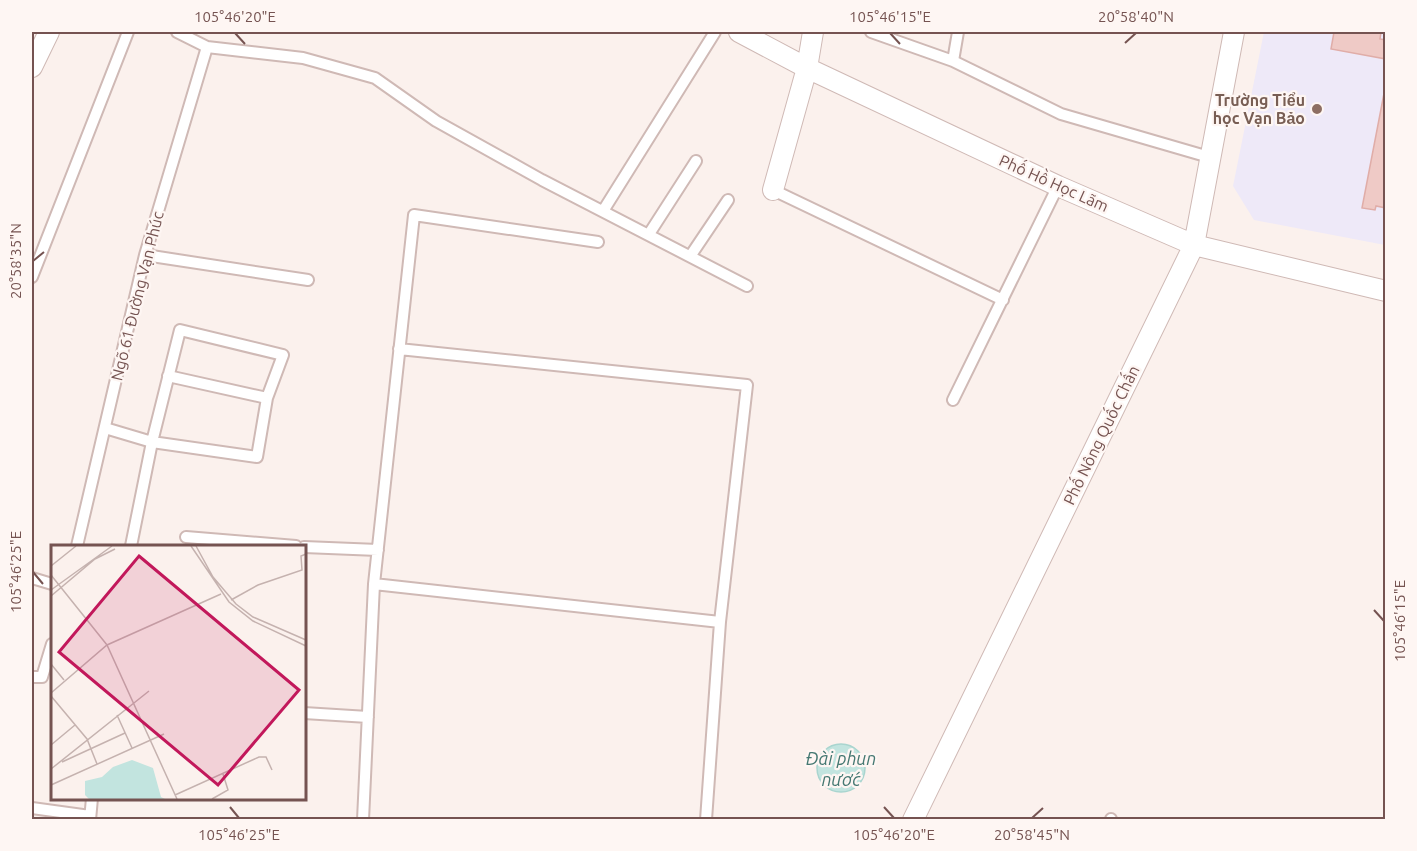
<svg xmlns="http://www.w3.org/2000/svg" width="1417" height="851" viewBox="0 0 1417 851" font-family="Ubuntu,sans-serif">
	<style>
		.education { fill: #eee9f8 }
		.water { fill: #c2e4df; stroke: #a9d5cf; stroke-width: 1.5 }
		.building { fill: #efcac6; stroke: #e0ada8; stroke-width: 1.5 }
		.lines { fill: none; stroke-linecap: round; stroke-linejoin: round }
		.lane-casing { stroke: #cfb9b5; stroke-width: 14 }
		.street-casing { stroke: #cfb9b5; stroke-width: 22 }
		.lane { stroke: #fff; stroke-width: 10 }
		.street { stroke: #fff; stroke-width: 20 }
		.ticks { fill: none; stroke: #755351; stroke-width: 2 }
		.education-dot { fill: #8d6e63; stroke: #fef6f3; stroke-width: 2 }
		.labels { text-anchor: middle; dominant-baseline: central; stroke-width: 4.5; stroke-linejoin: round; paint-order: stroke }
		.education-label { font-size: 16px; font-weight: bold; fill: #785e54; stroke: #fef6f3; text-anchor: end }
		.street-label { font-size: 16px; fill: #755351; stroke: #fef6f3 }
		.water-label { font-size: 18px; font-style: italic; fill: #457872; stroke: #fef6f3 }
		.inset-road { fill: none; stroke: #c5b2af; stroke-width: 1.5 }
		.view { fill: #c2185b; fill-opacity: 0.15; stroke: #c2185b; stroke-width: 3 }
		.inset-edge { fill: none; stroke: #755351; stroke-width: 3 }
		.neatline { fill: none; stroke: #755351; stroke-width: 2 }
		.ticks-label { font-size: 15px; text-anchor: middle; fill: #755351 }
	</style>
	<rect width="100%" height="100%" fill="#fbf1ed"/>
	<path class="education" d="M1264 32H1385V245L1254 220 1233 186Z"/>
	<path class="water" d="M817 768a24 24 0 1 1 48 0a24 24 0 1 1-48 0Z"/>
	<path class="building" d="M1334 32H1381L1380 39 1386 40V59L1331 49Z
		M1386 83V208L1376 206 1375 210 1362 208Z"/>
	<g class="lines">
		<g class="lane-casing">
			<path id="lane" d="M177 32 207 47 303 58 375 78 436 121 542 180 747 286
				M871 32 953 61 1061 114 1209 157
				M953 61 958 32
				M773 190 1003 300
				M603 211 715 32
				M649 234 696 161
				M145 255 308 280
				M691 255 728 200
				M32 277 128 32
				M168 376 267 398
				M953 400 1058 186
				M105 428 152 442 257 457 267 398 283 355 180 330 152 442 131 546
				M186 537 296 546
				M77 546 145 255 207 47
				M304 547 378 550
				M32 578 52 584
				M374 584 720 622 747 385 399 349
				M32 677H42L52 644
				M304 713 368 717
				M32 808 90 816
				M90 820 92 798
				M363 820 374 584 414 215 598 242
				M706 820 720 622
				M1111 820V819"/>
		</g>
		<g class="street-casing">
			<path id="street" d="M739 32 807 68 1058 186 1194 245 1386 291
				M32 67 49 32
				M773 190 807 68 813 32
				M913 820 1194 245 1234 32"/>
		</g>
		<use href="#lane" class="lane"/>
		<use href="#street" class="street"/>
	</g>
	<path class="ticks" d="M235 33 245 44M890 33 900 44M1125 43 1136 33M33 261 44 252M33 572 43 584M1374 610 1384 621M230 807 239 818M884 807 894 818M1032 818 1043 808"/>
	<circle class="education-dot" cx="1317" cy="109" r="6"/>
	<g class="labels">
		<g class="education-label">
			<text x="1305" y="100">Trường Tiểu<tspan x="1305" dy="18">học Vạn Bảo</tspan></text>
		</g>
		<g class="street-label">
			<text transform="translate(1054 183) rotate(24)">Phố Hồ Học Lãm</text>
			<text transform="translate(137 296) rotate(-76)">Ngõ 61 Đường Vạn Phúc</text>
			<text transform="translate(1101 435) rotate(-64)">Phố Nông Quốc Chấn</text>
		</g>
		<g class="water-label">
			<text x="841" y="758">Đài phun<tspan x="841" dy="21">nước</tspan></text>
		</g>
	</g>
	<g transform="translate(51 545)">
		<rect width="255" height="255" fill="#fbf1ed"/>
		<path d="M81 215 102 223 110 252 114 254H38L34 250V236L51 232 62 222Z" fill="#c2e4df"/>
		<path class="inset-road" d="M140 1 178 57 202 76 255 101M145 1 162 32 185 59 202 72 255 95M0 21 25 1M0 30 56 100 126 254M0 45 61 1M0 51 44 14 64 4M180 55 207 40 251 25 250 11 255 9M0 119 13 135M0 148 56 100 170 49M0 151 36 194 46 219M66 170 81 203M0 200 24 180M11 217 74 188M0 224 98 146M0 240 113 189M124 250 208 212H215L221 225M161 254 177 245 172 229"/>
		<path class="view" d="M88 11 248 145 167 240 8 107Z"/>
		<rect width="255" height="255" class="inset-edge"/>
	</g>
	<rect width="1417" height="851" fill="none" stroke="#fef6f3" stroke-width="66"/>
	<rect x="33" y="33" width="1351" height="785" class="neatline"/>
	<g class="ticks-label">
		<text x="235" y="22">105°46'20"E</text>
		<text x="890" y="22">105°46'15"E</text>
		<text x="1136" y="22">20°58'40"N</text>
		<text transform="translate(16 261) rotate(-90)" y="5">20°58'35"N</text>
		<text transform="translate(16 572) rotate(-90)" y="5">105°46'25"E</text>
		<text transform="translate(1400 621) rotate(-90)" y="5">105°46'15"E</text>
		<text x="239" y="840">105°46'25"E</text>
		<text x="894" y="840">105°46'20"E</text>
		<text x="1032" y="840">20°58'45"N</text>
	</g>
</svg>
